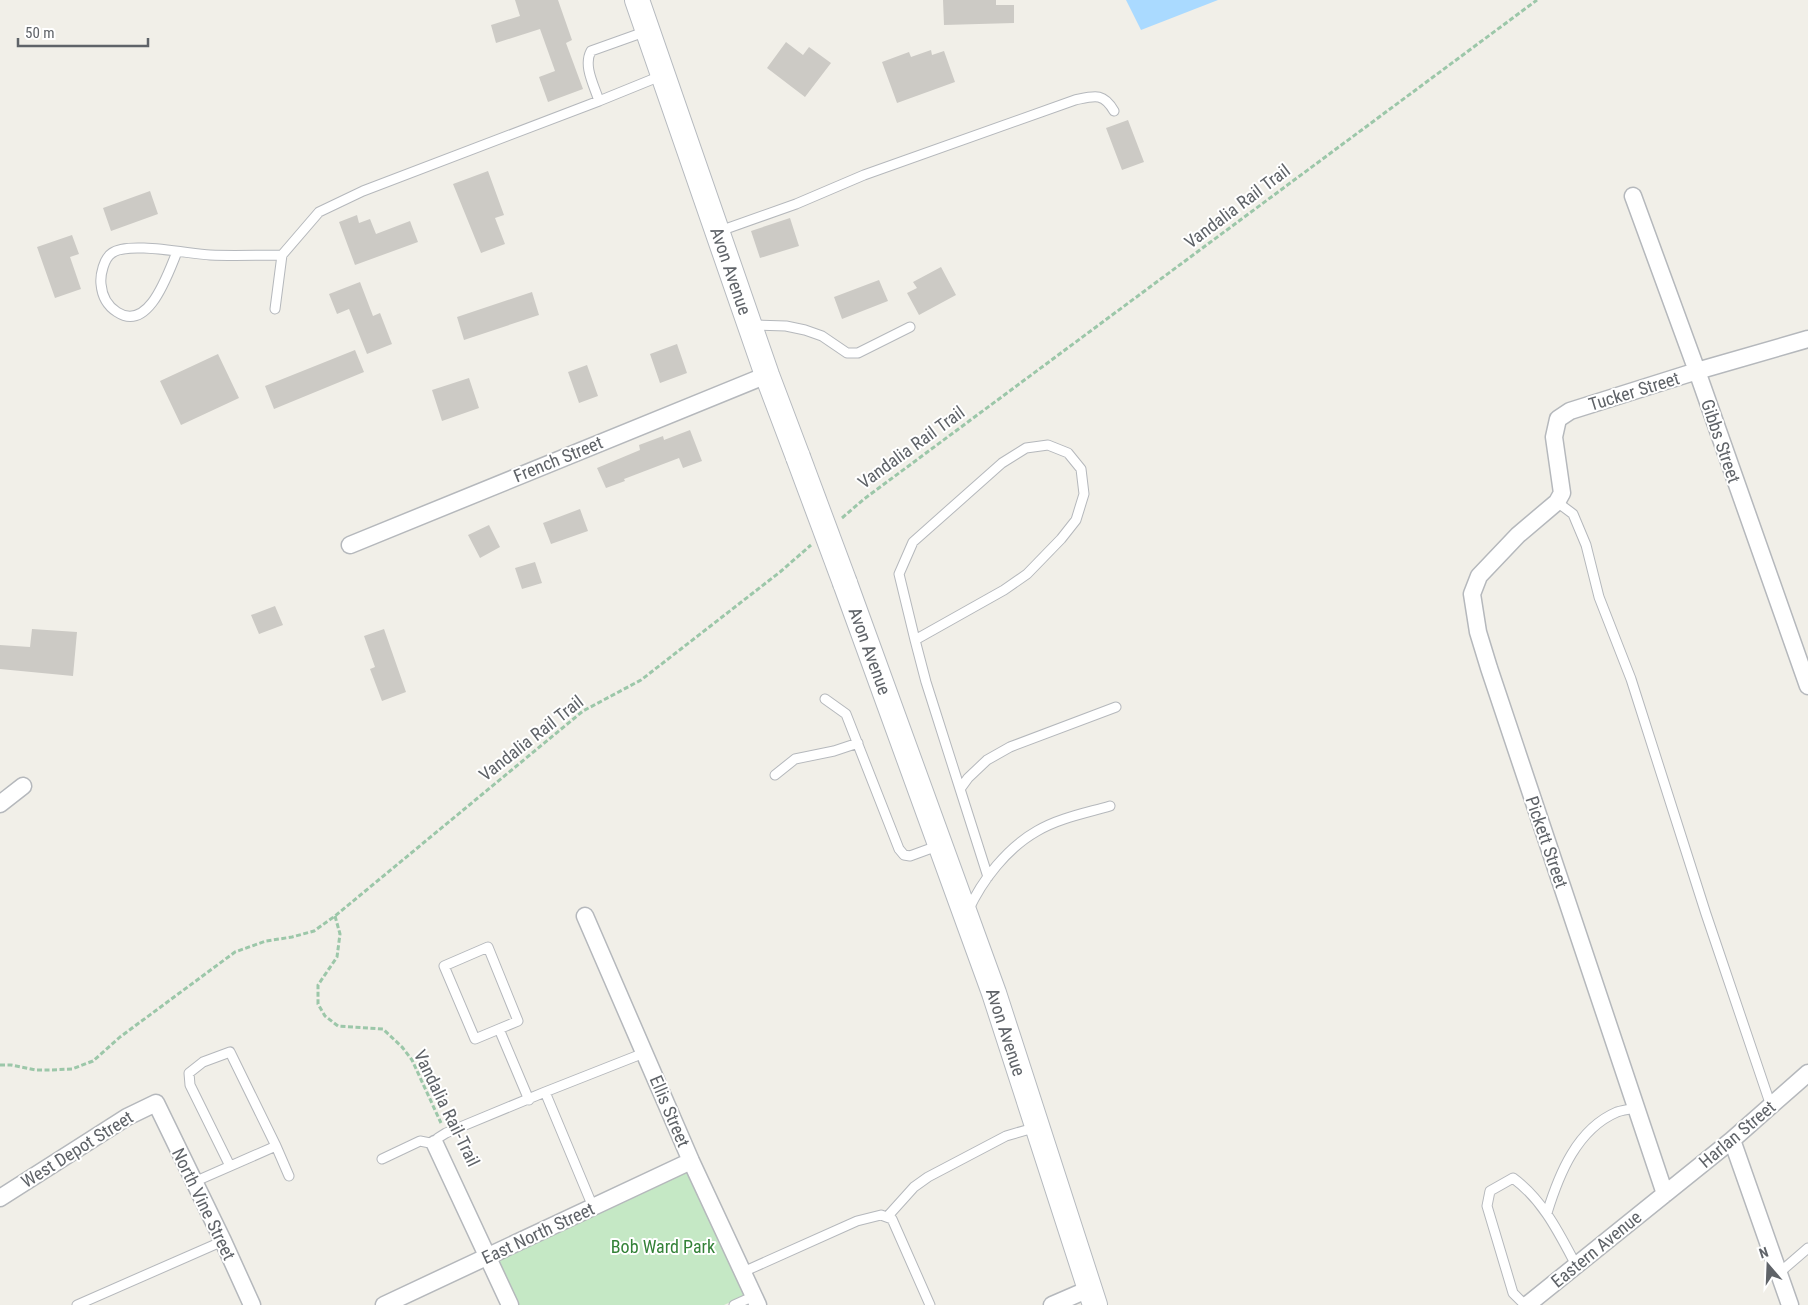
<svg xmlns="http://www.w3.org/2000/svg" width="1808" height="1305" viewBox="0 0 1808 1305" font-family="'Roboto Condensed',sans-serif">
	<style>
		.green { fill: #c5e8c5 }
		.water { fill: #aadaff }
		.building { fill: #cccac5 }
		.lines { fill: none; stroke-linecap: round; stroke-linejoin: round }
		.lane-casing { stroke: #b5b8bc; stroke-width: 11 }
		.street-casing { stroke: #b5b8bc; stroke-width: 19 }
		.secondary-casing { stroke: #b6babf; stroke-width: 26 }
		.path { stroke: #9cc7a9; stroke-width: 3; stroke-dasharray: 5 2.5; stroke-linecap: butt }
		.lane { stroke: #fff; stroke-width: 9 }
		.street { stroke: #fff; stroke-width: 16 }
		.secondary { stroke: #fff; stroke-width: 24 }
		.secondary-bridge-casing { stroke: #b6babf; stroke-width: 26; stroke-linecap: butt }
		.secondary-bridge { stroke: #fff; stroke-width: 24 }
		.labels { text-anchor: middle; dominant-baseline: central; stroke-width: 4; stroke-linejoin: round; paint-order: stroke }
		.street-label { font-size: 18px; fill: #5f6368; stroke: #fff }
		.park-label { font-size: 18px; fill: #348238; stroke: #fff }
	</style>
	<rect width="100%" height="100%" fill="#f1efe8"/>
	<path class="green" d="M693 1165 753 1292 724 1305H516L496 1260Z"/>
	<path class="water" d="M1126 0H1218L1141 30Z"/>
	<path class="building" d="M515 0H558L572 40 566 43 583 89 548 102 539 77 555 71 540 29 496 43 491 25 520 16Z
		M943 0H996V5H1014V23L944 25Z
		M786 42 803 55 809 47 831 63 805 97 767 68Z
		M931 50 932 55 944 51 955 82 897 103 882 62 909 52 911 57Z
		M1128 120 1144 162 1122 170 1106 128Z
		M488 171 504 215 495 218 505 244 481 253 453 184Z
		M150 191 158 214 111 231 103 208Z
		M357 215 359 223 370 219 376 234 410 221 418 242 355 265 339 222Z
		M790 218 799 246 760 258 751 231Z
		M72 235 79 254 70 257 81 289 55 298 37 247Z
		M941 267 956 295 919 315 907 293 917 288 913 282Z
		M879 280 888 301 842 319 834 297Z
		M360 282 373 316 380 313 392 344 367 354 349 309 337 314 329 294Z
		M532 292 539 315 464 340 457 317Z
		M677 344 687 373 660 383 650 354Z
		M355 350 364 372 274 409 265 386Z
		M218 354 239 398 181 425 160 381Z
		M587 365 598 396 579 403 568 372Z
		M469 378 479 408 442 421 432 390Z
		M690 430 702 461 683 468 679 458 624 479 625 481 606 488 597 468 640 450 639 445 663 436 664 440Z
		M580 509 588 531 551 544 543 523Z
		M489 525 500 547 480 558 468 535Z
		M535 562 542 583 522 589 515 568Z
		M275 606 283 625 259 634 251 615Z
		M32 629 77 632 73 676 0 669V645L30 647Z
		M384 629 406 692 382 701 370 669 375 667 364 636Z"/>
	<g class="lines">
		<g class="lane-casing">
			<path id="lane" d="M647 31 591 51C583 66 594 85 599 101L663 75
				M717 232 796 204 864 175 1075 100C1094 96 1103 92 1114 111
				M177 252C168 273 149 333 117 312 106 305 102 296 101 284 100 275 104 258 112 253 128 241 189 254 210 255 234 256 258 255 282 255
				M275 309 282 255 319 212 363 191 599 101
				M752 325 786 326 805 330 822 336 847 353H858L910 327
				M1557 502 1573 514 1586 545 1599 597 1631 679 1706 914 1771 1106
				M915 640 1004 590 1027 574 1061 539 1076 520 1084 494 1081 469 1068 453 1048 445 1026 448 1002 463 913 542 899 574 915 640 926 682 960 789
				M825 699 846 714 899 849 904 855 910 856 940 845
				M775 775 795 759 834 751 858 743
				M988 877 960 789 968 778 987 760 1010 747 1116 707
				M968 911C982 880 1007 848 1037 831 1059 818 1086 813 1110 806
				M499 1029 518 1021 488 947 444 966 475 1039 499 1029 529 1100
				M545 1092 644 1053
				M276 1146 289 1176
				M382 1159 420 1141 435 1144 438 1138 446 1133 545 1092 593 1207
				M194 1182 276 1146 230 1052 203 1062 189 1073 190 1085 230 1166
				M1547 1213C1559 1174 1577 1129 1617 1112 1623 1110 1630 1109 1636 1108
				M887 1217 914 1187 928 1177 1006 1136 1037 1127
				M743 1272 857 1221 881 1215 892 1219 930 1305
				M1779 1273 1808 1248
				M77 1305 223 1241
				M734 1305 754 1296
				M1525 1305 1513 1293 1487 1206 1490 1191 1513 1178C1543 1200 1559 1233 1576 1265"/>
		</g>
		<g class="street-casing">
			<path id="street" d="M1633 196 1697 371 1808 686
				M350 545 767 375
				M0 804 23 786
				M585 916 691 1161 758 1305
				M1732 1140 1790 1305
				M435 1144 510 1305
				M1665 1194 1489 668 1478 632 1472 594 1479 576 1518 535 1557 502 1562 493 1554 437 1558 419 1570 411 1697 371 1808 339
				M0 1198 127 1117 156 1103 223 1241 252 1305
				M384 1305 691 1161
				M1052 1305 1089 1289
				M1527 1305 1732 1140 1808 1073"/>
		</g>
		<g class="secondary-casing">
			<path id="secondary" d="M637 0 767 375 798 457
				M845 583 994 993 1095 1305"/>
		</g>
		<path class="path" d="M842 518 864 499 1537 0
			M335 916 340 934 337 957 318 985V1004L325 1016 338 1026 383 1029 402 1047 412 1060 441 1123
			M0 1065H11L36 1070H50L72 1069 93 1061 120 1037 235 952 266 941 292 937 314 931 335 916 583 711 641 680 780 572 811 545"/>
		<use href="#lane" class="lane"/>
		<use href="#street" class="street"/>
		<use href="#secondary" class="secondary"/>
		<g class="secondary-bridge-casing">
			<path id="secondary-bridge" d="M798 457 845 583"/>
		</g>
		<use href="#secondary-bridge" class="secondary-bridge"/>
	</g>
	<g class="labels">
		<g class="street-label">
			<text transform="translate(1237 206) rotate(-37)">Vandalia Rail Trail</text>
			<text transform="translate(731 271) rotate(71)">Avon Avenue</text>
			<text transform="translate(1634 391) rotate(-17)">Tucker Street</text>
			<text transform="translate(1721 441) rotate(71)">Gibbs Street</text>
			<text transform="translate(911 447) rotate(-36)">Vandalia Rail Trail</text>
			<text transform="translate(558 459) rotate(-22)">French Street</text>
			<text transform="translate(870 651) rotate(70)">Avon Avenue</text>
			<text transform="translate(531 738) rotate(-38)">Vandalia Rail Trail</text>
			<text transform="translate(1547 842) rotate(71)">Pickett Street</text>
			<text transform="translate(1006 1032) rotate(72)">Avon Avenue</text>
			<text transform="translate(447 1108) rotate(64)">Vandalia Rail-Trail</text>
			<text transform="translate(670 1111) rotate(67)">Ellis Street</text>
			<text transform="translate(1737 1134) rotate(-40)">Harlan Street</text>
			<text transform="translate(77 1149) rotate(-32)">West Depot Street</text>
			<text transform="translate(204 1204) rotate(64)">North Vine Street</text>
			<text transform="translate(538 1233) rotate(-25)">East North Street</text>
			<text transform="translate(1596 1249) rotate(-39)">Eastern Avenue</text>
		</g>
		<g class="park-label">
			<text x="663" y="1246">Bob Ward Park</text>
		</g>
	</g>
	<g transform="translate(1768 1265) rotate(341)" stroke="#ffffff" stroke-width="4" paint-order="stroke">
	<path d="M0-4L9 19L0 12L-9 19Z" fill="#5f6368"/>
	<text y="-8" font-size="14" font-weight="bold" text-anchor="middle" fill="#5f6368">N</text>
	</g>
	<path d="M18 38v8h130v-8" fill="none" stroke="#5f6368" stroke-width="2.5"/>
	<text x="25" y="38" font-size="15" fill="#5f6368" stroke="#ffffff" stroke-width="4" paint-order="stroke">50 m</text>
</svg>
